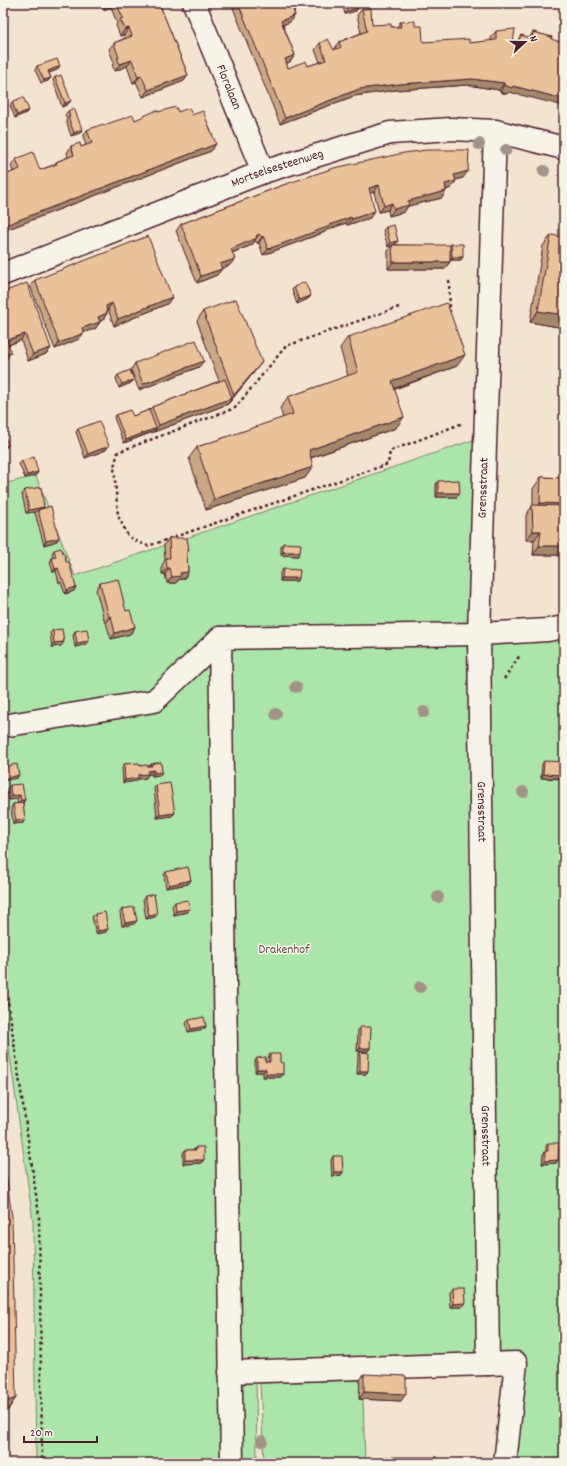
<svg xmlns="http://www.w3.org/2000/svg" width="567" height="1466" viewBox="0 0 567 1466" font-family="Dekko,sans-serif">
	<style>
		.green { fill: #abe5a9; stroke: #7a826a }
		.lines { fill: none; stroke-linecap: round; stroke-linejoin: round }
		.street-casing { stroke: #4a1f2b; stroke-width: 25 }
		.path { stroke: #4a1f2b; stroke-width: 2.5; stroke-dasharray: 3 3; stroke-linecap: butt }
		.street { stroke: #f7f3e8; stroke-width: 22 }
		.tree { fill: #a39387 }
		.wall { fill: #c9a784; stroke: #4a1f2b }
		.shaded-wall { fill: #a4886c; stroke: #4a1f2b }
		.building { fill: #eac29a; stroke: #4a1f2b }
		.labels { text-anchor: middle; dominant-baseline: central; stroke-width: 3; stroke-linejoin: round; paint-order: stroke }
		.street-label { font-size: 13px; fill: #4a1f2b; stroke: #f7f3e8 }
		.park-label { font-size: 13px; fill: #62504a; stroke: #f7f3e8 }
	</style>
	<rect width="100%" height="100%" fill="#f3e4d1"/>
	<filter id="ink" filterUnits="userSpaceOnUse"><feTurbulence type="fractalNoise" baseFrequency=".025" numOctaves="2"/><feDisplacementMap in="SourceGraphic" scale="8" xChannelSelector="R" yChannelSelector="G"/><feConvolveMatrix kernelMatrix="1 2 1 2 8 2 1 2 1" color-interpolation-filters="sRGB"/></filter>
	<g filter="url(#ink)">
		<path class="green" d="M479 438 475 628 564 631V1463H496L503 1375 256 1379 257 1463H36L33 1221 3 1006V484L36 476 75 576Z
			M360 1380 359 1399H363L365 1463H264L260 1383Z"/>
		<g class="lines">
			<g class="street-casing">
				<g id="street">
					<path id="s1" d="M194 3 263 172"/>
					<path id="s2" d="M495 131 479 634 488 1364 516 1363 505 1463"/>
					<path id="s3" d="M3 274 263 172 390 133 451 129 495 131 564 148"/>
					<path d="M3 726 154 701 220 638"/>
					<path d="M230 1372 488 1364"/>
					<path d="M232 1463 220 638 479 634 548 630 564 627"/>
				</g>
			</g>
			<path class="path" d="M449 280 450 312
				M399 307 286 346 235 408 118 452 114 467 118 516 128 536 136 541 148 546 388 464 390 451 463 423
				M504 679 520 655
				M3 967 39 1215 42 1463"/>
			<use href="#street" class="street"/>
		</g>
		<g class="tree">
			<circle cx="479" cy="144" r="6"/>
			<circle cx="506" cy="150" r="6"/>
			<circle cx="544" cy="171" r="6"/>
			<circle cx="296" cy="687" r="6"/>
			<circle cx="424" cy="712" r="6"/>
			<circle cx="276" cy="714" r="6"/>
			<circle cx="523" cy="792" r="6"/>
			<circle cx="438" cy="897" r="6"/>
			<circle cx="420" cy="987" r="6"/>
			<circle cx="262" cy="1441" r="6"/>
		</g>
		<path class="wall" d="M100 3H159L188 75 184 81 143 97 136 82 133 83 127 66 115 71 112 65 114 63 109 49 114 43 125 38 124 35 120 36 116 25 117 23 111 7 103 10Z
			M231 3H293L295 10 294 12 295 15 290 22 283 25 295 55 290 62 286 63 288 68 308 66 320 62 315 50 320 43 334 50 335 49V48L339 42 361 33 357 15 362 9 372 25 391 27H397L400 22 415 26 423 42 469 43 491 41V38L496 31 513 42 516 43 521 35 529 38 533 32 552 37 507 94 500 92 499 90 468 85 396 90 354 96 280 124Z
			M342 3H357L358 8 356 11 345 14Z
			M37 66 57 70 49 73 51 78 48 81 41 83 35 70Z
			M55 77 68 104 62 107 53 80Z
			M12 102 26 113 15 118 10 105Z
			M68 111 82 129 80 133 71 136 66 120 67 119 65 115Z
			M158 112H178L192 115 211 151 3 231V176L13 172 11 165 16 159 40 170 53 165 56 162 68 157 67 153 71 146 81 147 86 145 83 137 87 130 104 125 135 120Z
			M463 178 455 180 451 188 446 190 442 198 408 206 404 212 389 216 388 210 379 212 374 192 370 193V218L347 225 346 223 327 230 325 232 263 255 259 243H257L255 241 252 245 232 253 230 265 222 268 217 275 197 283 176 231 181 224 286 184Z
			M386 227 396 244 395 245 450 246 451 244 461 260H450L445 269H388V251L392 245 388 247 383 230Z
			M551 235 564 328 530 322 543 246Z
			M35 280 172 297 167 304 114 326 108 309 107 310V313L103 320 100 321V322L95 329 84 332 79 339 55 349 30 286Z
			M294 287 308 299 297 304 292 290Z
			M3 292 51 348 46 354 28 361 21 340 9 345 7 358 3 360Z
			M203 311 255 371 228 404 124 443 114 418 116 415 133 416 149 410 152 407 219 381 197 321Z
			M348 337 457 366 395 389 396 428 311 458 305 478 206 510 189 458 197 447 283 418 280 408 288 397 348 376 340 348Z
			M135 363 199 367 139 390 131 370Z
			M118 375 134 380 131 383 119 388 116 378Z
			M78 429 106 450 85 458 76 432Z
			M22 461 38 472 36 475 25 478 19 464Z
			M541 477 564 478V555H533L534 540H526V515L533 505V489Z
			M438 481 457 497H436V484Z
			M25 490 44 507 43 508 57 541 44 545 35 513 36 512 26 513 22 494Z
			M169 538 189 550 187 553 188 572 184 579H179L176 583H167L165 574H162V565L165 560 164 545Z
			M283 543 298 556 281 555V547Z
			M54 550 66 562 74 591 65 594 61 582 59 583 56 571 53 572 50 562 52 558H53L52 553Z
			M283 569 299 578 297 581H280V573Z
			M100 583 126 611 135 627 130 634 111 639 106 623H105L96 590Z
			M53 630 61 646 52 647 50 633Z
			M75 631 89 641 87 644 75 647 73 635Z
			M544 761 564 779 541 778 542 764Z
			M124 764 147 766H150L151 764 160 775 152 776 151 774H148L146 778 138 779 136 781 123 783 122 768Z
			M10 785 25 800 23 803V823L13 824 11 808 13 804 18 803 17 799 9 800 7 789Z
			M156 785 172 816 157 818 154 788Z
			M166 872 191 880 188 884 166 888 164 875Z
			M145 896 157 914 155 917 146 919 143 899Z
			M175 902 187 912 174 915 172 906Z
			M122 909 134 924 122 926 120 912Z
			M95 914 106 932 96 934 92 917Z
			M189 1020 206 1026 204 1029 188 1032 186 1023Z
			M360 1027 370 1048 368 1051H357L358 1030Z
			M360 1052 366 1074H357L358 1056Z
			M270 1054 281 1077H263V1072H255V1061L257 1058 265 1062H268V1057Z
			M548 1143 558 1160 556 1163 542 1164 543 1154 546 1151V1146Z
			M196 1147 204 1160 201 1163 183 1164V1153L185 1150H194Z
			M333 1156 343 1172 341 1175 332 1176 331 1160Z
			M452 1289 462 1307H450L449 1292Z
			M364 1374 401 1401 359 1399 360 1380Z
			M385 1457 437 1463H381Z"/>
		<path class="shaded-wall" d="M109 3H114L111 7 103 10 108 4Z
			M358 8 356 11 345 14 347 11Z
			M295 15 290 22 277 27 281 21Z
			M129 28 124 35 120 36 125 29Z
			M295 55 290 62 280 66 285 59Z
			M132 60 127 66 115 71 120 64Z
			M60 66 57 70 46 74 48 71Z
			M141 75 136 82 133 83 138 77Z
			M188 75 184 81 143 97 148 90Z
			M51 78 48 81 41 83 44 80Z
			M472 79 504 83 499 90 468 85 396 90 354 96 280 124 285 118 359 89 400 84Z
			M504 85 513 86 564 99V106L509 92 507 94 500 92Z
			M71 101 68 104 62 107 65 103Z
			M29 110 26 113 15 118 17 115Z
			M82 129 80 133 71 136 74 133Z
			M216 144 211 151 3 231V226Z
			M468 171 463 178 450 181 454 175Z
			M456 181 451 188 441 191 445 184Z
			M379 185 374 192 364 194 369 188Z
			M446 191 442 198 408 206 404 212 389 216 394 209 408 201Z
			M392 203 388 210 379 212 384 206Z
			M375 211 370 218 347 225 352 219Z
			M351 217 346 223 327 230 325 232 263 255 268 249 330 225Z
			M259 234 252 245 226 255 231 249Z
			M263 236 259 243H257L262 237Z
			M398 241 396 244 388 247 390 243Z
			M452 257H463L461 260H449Z
			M235 259 230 265 216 271 220 264Z
			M393 262H450L445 269H388Z
			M222 269 217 275 197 283 201 276Z
			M311 296 308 299 297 304 299 300Z
			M172 297 167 304 114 326 118 319Z
			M112 303 108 309 101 312 106 306Z
			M538 311 564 315V328L530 322Z
			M107 313 103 320 93 324 98 317Z
			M100 322 95 329 78 334 82 328Z
			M84 333 79 339 55 349 59 343Z
			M25 334 21 340 3 347 7 340Z
			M51 348 46 354 28 361 33 354Z
			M11 352 7 358 3 360V358L6 354Z
			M465 355 457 366 384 392 392 381Z
			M204 361 199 367 139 390 143 384Z
			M262 362 255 371 228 404 234 395Z
			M134 380 131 383 119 388 122 384Z
			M232 398 228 404 154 432 159 425Z
			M404 417 396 428 301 461 309 450Z
			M156 428 154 431 124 443 126 440Z
			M8 445 6 448 3 449V447Z
			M109 446 106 450 85 458 88 454Z
			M313 467 305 478 206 510 214 499Z
			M38 472 36 475 25 478 27 475Z
			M438 493H460L457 497H436Z
			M540 503 564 504V512L532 515Z
			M44 507 42 511 38 510 36 512 26 513 29 510Z
			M533 531H541L534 540H526Z
			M59 538 57 541 44 545 46 541Z
			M539 546H564V555H533Z
			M283 552H300L298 556 281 555Z
			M58 568 56 571 53 572 55 569Z
			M167 568H170L165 574H162Z
			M188 572 184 579H179L176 583H167L172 577 180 573Z
			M282 578H299L297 581H280Z
			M76 587 74 591 65 594 67 590Z
			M111 616 106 623H105L109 617Z
			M135 627 130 634 111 639 115 633Z
			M89 641 87 644 75 647 77 643Z
			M64 642 61 646 52 647 54 643Z
			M154 770 151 774H146L148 771Z
			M162 772 160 775 152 776 154 773Z
			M148 774 146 778 138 779 136 781 123 783 125 780 138 775Z
			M543 774 564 775V778H541Z
			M19 775 17 778 3 781V779Z
			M20 795 17 799 9 800 11 796Z
			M21 800H25L22 803 19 804Z
			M175 813 172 816 157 818 160 815Z
			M25 819 23 823 13 824 16 820Z
			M191 880 188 884 166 888 169 885Z
			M190 909 187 912 174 915 176 911Z
			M157 914 155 917 146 919 149 916Z
			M137 921 134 924 122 926 125 923Z
			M108 929 106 932 96 934 98 931Z
			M206 1026 204 1029 188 1032 191 1029Z
			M360 1048H370L368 1051H357Z
			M257 1069H266L263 1072H255Z
			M360 1071H368L366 1074H357Z
			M266 1074H283L281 1077H263Z
			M185 1160H204L201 1163 183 1164Z
			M558 1160 556 1163 542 1164 545 1161Z
			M334 1172H343L341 1175 332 1176Z
			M465 1303 462 1307H450L453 1304Z
			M364 1392 406 1394 401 1401 359 1399Z
			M16 1398 8 1410 3 1411V1403Z"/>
		<path class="building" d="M116 3H159L188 75 148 90 141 75 138 77 132 60 120 64 117 58H119L114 43 132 36 129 28 125 29 120 19 123 18Z
			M238 3H293L295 10H293L295 15 281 21 295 55 285 59 288 68 306 61 308 66 326 60 320 43 328 39 334 50 341 47 339 42 367 31 362 9 371 8 372 25 391 24V27H401L400 22 415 21V26H422L423 42 469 39V43L496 40V31L515 29 513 42 518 43 521 35 532 39 533 32 552 37 551 39 564 43V99L513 86 512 88 504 85V83L472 79 400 84 359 89 285 118Z
			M345 3H357L358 8 347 11Z
			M57 59 60 66 48 71 51 78 44 80 37 66Z
			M61 75 71 101 65 103 55 77Z
			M23 97 29 110 17 115 12 102Z
			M176 107 178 112 189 108 192 115 203 111 216 144 3 226V176L20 169 16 159 33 152 40 170 57 164 56 162 74 155 71 146 80 143 81 147 92 143 87 130 103 124 104 125 133 115 135 120 157 110 158 112Z
			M74 108 82 129 74 133 68 117 70 116 68 111Z
			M427 150H469L468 171 454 175 456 181 445 184 446 191 408 201 409 205 394 209 392 203 384 206 379 185 369 188 375 211 352 219 351 217 330 225V226L268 249 263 236 262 237 259 234 256 236 257 238 231 249 235 259 220 264 222 269 201 276 181 224 286 184 334 168 404 153Z
			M394 225 398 241 390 243 386 227Z
			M551 235 564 237V315L538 311Z
			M148 236 172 297 118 319 112 303 106 306 107 313 98 317 100 322 82 328 84 333 59 343 35 280Z
			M451 244H463V257H452Z
			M392 245H450V262H393Z
			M305 282 311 296 299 300 294 287Z
			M27 283 51 348 33 354 25 334 7 340 11 352 6 354 3 346V292Z
			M236 299 262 362 234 395 203 311Z
			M447 303 465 355 392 381 404 417 309 450 313 467 214 499 197 447 293 414 288 397 358 372 348 337Z
			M196 340 204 361 143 384 135 363Z
			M130 370 134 380 122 384 118 375Z
			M225 379 232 398 159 425 152 407Z
			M130 410 133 416 149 410 156 428 126 440 116 415Z
			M99 421 109 446 88 454 78 429Z
			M3 433H4L8 445 3 447Z
			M34 457 38 472 27 475 22 461Z
			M541 477 564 478V504L540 503Z
			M459 480 460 493H438V481Z
			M41 487 44 507 29 510 25 490Z
			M532 505 564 506V546H539L541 531H533Z
			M51 506 59 538 46 541 38 510Z
			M169 538H187L189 550H187L188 572 180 573 181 576 172 577 170 568H167L166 558H170Z
			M283 543 301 544 300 552H283Z
			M61 548 64 555H65L66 562H69L76 587 67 590 63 579H62L58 568 55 569 52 558 56 557 54 550Z
			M283 569 300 570 299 578H282Z
			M118 579 126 611 130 610 135 627 115 633 111 616 109 617 100 583Z
			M62 629 64 642 54 643 53 630Z
			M87 629 89 641 77 643 75 631Z
			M544 761 564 762V775L543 774Z
			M161 762 162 772 154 773V770L148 771V774L138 775V778L125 780 124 764 139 763 140 766 147 765V766H152L151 764Z
			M17 764 19 775 3 779V767Z
			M170 783 175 813 160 815 156 785Z
			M22 784 25 800H21L20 795 11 796 10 785Z
			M23 803 25 819 16 820 13 804Z
			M188 867 191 880 169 885 166 872Z
			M154 894 157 914 149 916 145 896Z
			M188 900 190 909 176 911 175 902Z
			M134 907 137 921 125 923 122 909Z
			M105 912 108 929 98 931 95 914Z
			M204 1017 206 1026 191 1029 189 1020Z
			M360 1027H371L370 1048H360Z
			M360 1052 369 1053 368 1071H360Z
			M270 1054H280V1062L283 1063V1074H266V1069H257V1058L266 1057 265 1062H270Z
			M548 1143H559L558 1160 545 1161V1151H548Z
			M196 1147H204V1160H185V1150H196Z
			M3 1152 12 1217 16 1398 3 1403Z
			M333 1156H342L343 1172H334Z
			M452 1289H464L465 1303 453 1304Z
			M364 1374 406 1376V1394L364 1392Z
			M385 1457H437V1463H385Z"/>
	</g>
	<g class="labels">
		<g class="street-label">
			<text stroke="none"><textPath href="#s1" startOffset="91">Floralaan</textPath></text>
			<text stroke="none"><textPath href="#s3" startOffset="294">Mortselsesteenweg</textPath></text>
			<text transform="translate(484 488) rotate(-88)">Grensstraat</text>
			<text stroke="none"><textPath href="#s2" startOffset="681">Grensstraat</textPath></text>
			<text stroke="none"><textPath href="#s2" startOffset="1005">Grensstraat</textPath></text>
		</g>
		<g class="park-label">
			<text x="284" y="950">Drakenhof</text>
		</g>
	</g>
	<rect width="567" height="1466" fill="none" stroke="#f7f3e8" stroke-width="16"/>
	<rect x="8" y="8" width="551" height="1450" fill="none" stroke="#4a1f2b" stroke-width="1.5" filter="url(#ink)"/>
	<g transform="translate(525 42) rotate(69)" stroke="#f7f3e8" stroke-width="3" paint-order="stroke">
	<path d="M0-3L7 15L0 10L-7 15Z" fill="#4a1f2b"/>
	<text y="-6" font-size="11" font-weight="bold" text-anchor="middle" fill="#4a1f2b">N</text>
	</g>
	<path d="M24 1436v6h73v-6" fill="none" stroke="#4a1f2b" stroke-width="2"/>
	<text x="30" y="1436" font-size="12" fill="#4a1f2b" stroke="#f7f3e8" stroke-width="3" paint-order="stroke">20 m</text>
</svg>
